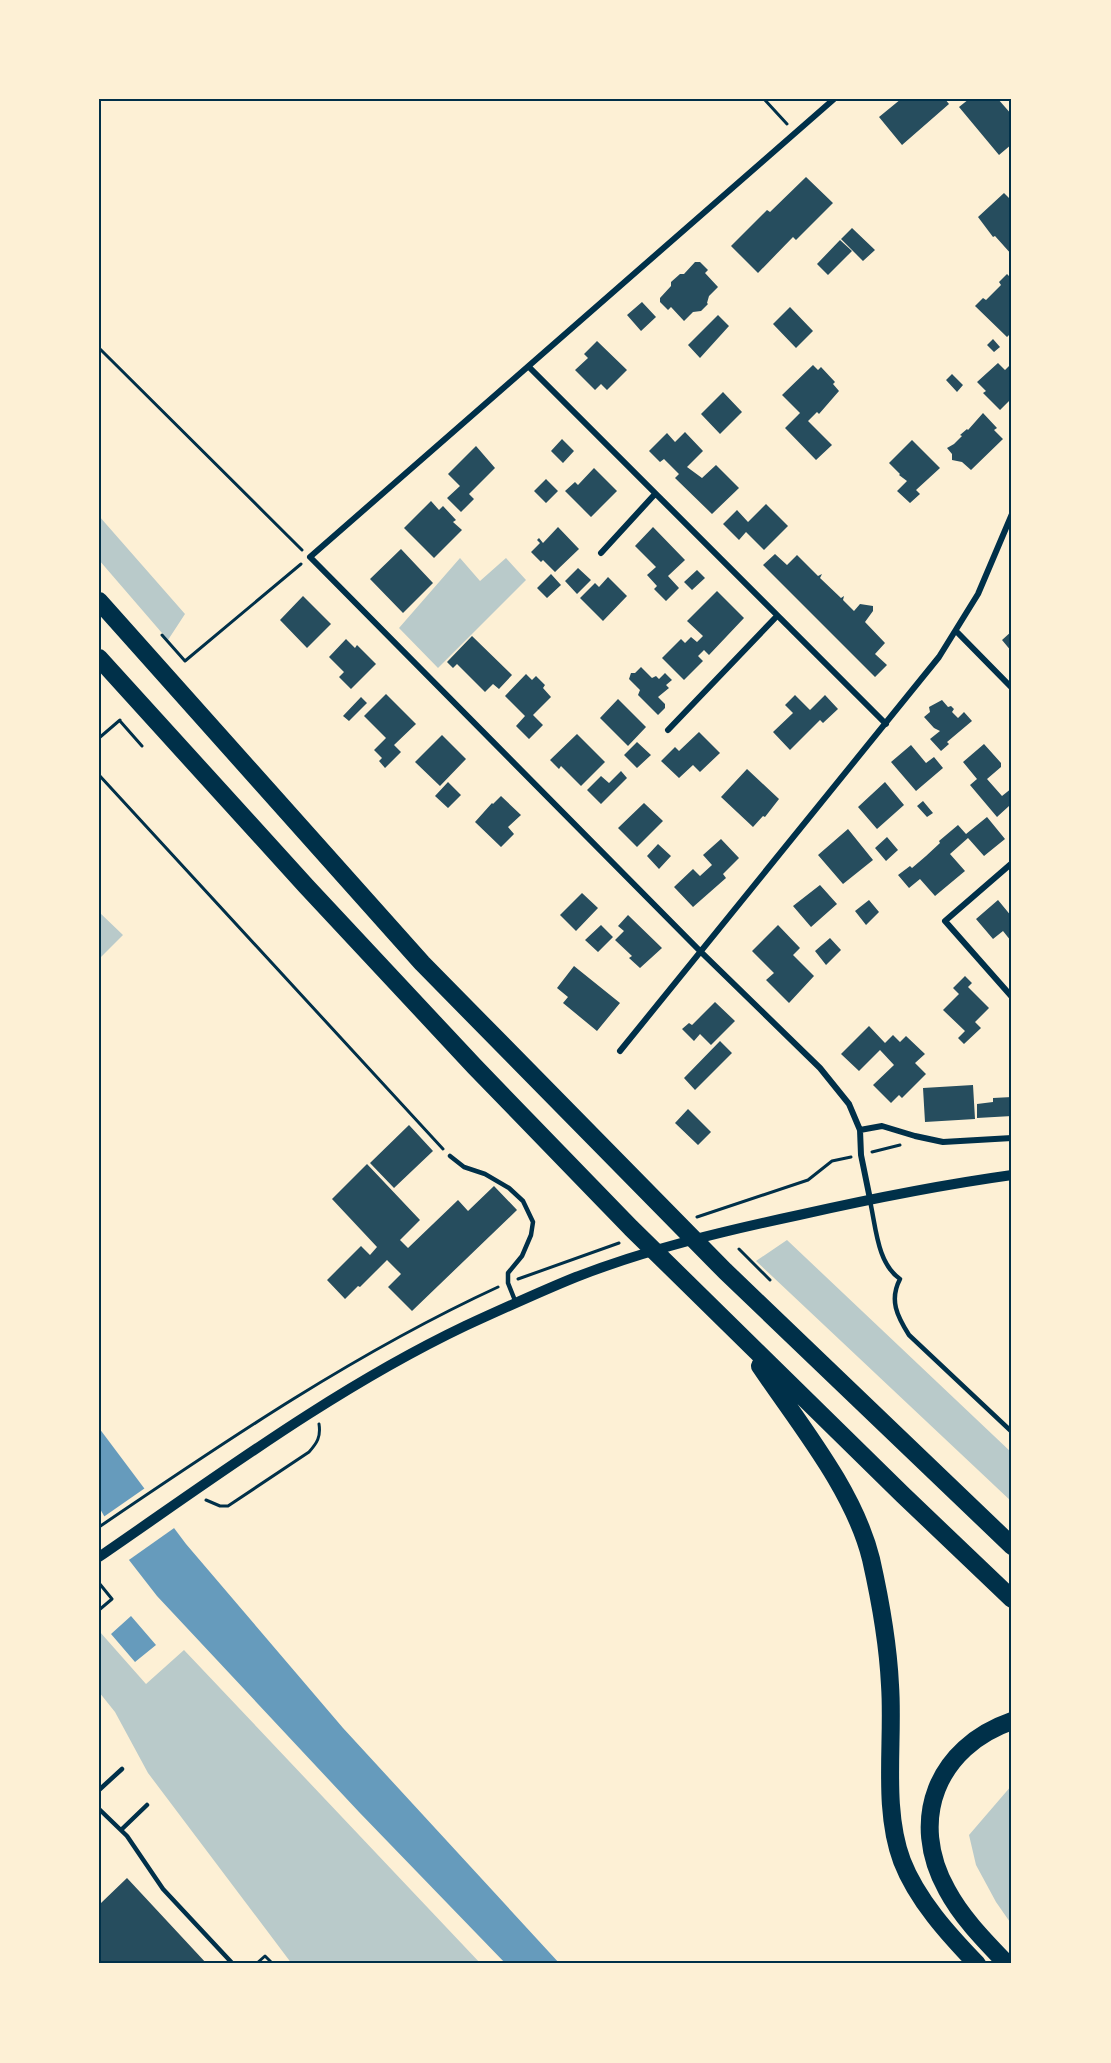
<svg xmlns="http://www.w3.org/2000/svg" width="1111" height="2063" viewBox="0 0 1111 2063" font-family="Quicksand,sans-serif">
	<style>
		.green { fill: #b9caca }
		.water { fill: #669bbc }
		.pier { fill: #fdf0d5 }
		.building { fill: #264d5e }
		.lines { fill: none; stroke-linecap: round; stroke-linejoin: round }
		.path { stroke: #003049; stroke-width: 3 }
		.service { stroke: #003049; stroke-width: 4.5 }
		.minor { stroke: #003049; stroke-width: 6 }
		.tertiary { stroke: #003049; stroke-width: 10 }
		.motorway { stroke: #003049; stroke-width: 18 }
		.neatline { fill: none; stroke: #003049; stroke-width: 2 }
	</style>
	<rect width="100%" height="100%" fill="#fdf0d5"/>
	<path class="green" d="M99 516 185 614 168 640 99 560Z
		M460 558 480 581 506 558 526 580 438 668 399 628Z
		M99 912 123 935 99 959Z
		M787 1240 1012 1453V1502L756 1261Z
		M100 1632 146 1684 184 1650 481 1964H292L148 1773 115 1712 99 1692Z
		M1012 1785V1925L996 1902 976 1865 969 1835Z"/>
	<path class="water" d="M99 1428 186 1544 343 1728 560 1964H506L359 1812 157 1596 129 1560 99 1507Z
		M131 1616 156 1645 135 1662 111 1634Z"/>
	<path class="pier" d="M148 1486 177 1526 126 1562 102 1518Z"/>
	<path class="building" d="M901 99H945L949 104 902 145 879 117Z
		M969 99H998L1012 115V144L999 155 959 107Z
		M806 177 833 203 796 240 793 237 758 273 731 246 767 210 770 212Z
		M1004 193 1012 201 1010 202 1012 205V255L995 236 993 237 978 217Z
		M852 228 875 250 863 261 841 239Z
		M840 240 852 251 828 275 817 264Z
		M695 262H700L708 270 705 273 718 287 709 296 707 303 708 304 701 311 693 312 684 321 671 307 668 310 660 302V298L671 286V282L680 274H684Z
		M1007 274 1012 279V332L1007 337 975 306 983 298 986 300 1001 285 999 282Z
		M642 302 656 317 641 331 627 315Z
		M790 307 813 331 796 348 773 324Z
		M718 315 729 326 700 358 688 345Z
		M993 339 1000 347 994 352 987 345Z
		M597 341 627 370 607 390 601 384 595 390 575 370 588 358 584 354Z
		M998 363 1005 370 1012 363V398L1000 410 983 393 986 391 977 382Z
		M813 365 818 370 821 367 835 382 833 384 839 391 819 414 817 412 808 421 832 445 816 460 785 428 800 413 782 395Z
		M952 374 963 385 957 392 946 380Z
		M723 392 742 412 720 434 701 414Z
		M983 413 997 428 994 430 1003 439 971 470 962 462 952 460V454L947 448 954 444 962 436 960 435 967 429 968 430Z
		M685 432 703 451 687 467 702 478 716 465 739 488 712 514 675 478 679 474 664 459 660 462 649 451 667 433 675 442Z
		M562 439 574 451 563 463 551 451Z
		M912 440 940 468 916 490 920 494 910 503 897 491 907 481 899 475 900 474 889 463Z
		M476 446 495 468 469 494 474 499 461 512 447 498 460 486 448 474Z
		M594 468 617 491 591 517 565 491 575 482 578 485Z
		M546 479 558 491 546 503 534 491Z
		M431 501 439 510 443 506 456 520 453 522 462 530 434 558 404 528Z
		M766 504 788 526 764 550 746 532 739 540 723 524 737 510 748 522Z
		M558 527 579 549 555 572 543 560 541 562 531 552 540 543 537 540 539 538 543 543Z
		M653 527 685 560 668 576 679 588 666 601 654 589 657 586 647 575 656 567 635 546Z
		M401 549 433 583 403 613 370 579Z
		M775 554 787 565 797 555 818 576 822 574 820 578 841 598 844 596 843 600 854 611 860 604 873 606V611L865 622 885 643 875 654 887 665 875 677 763 565Z
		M578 568 591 580 577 594 565 581Z
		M697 570 705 578 692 590 684 582Z
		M551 574 561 585 547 598 537 588Z
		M608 577 627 596 603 621 580 598 595 583 599 587Z
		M717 591 744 618 709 655 704 650 698 656 703 661 684 680 662 658 681 639 685 643 691 637 697 642 703 636 687 621Z
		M303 596 331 624 307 648 280 620Z
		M1012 631V652L1002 640Z
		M472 636 512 675 499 689 493 684 485 692 457 664 453 668 447 662Z
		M346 639 355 648 357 645 376 664 351 689 339 677 344 672 329 657Z
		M641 667 652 678 656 676 659 679 665 673 672 680 666 685 669 688 658 697 665 704V708L658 715 638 695 640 690 629 679 631 673H635Z
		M526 674 532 680 536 676 545 685 543 688 551 697 533 715 543 725 529 739 516 726 525 716 505 696Z
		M386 694 416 724 394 745 401 752 385 768 379 761 382 758 374 750 386 738 364 716Z
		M795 695 810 710 825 695 838 709 823 723 820 720 790 750 773 732 793 713 785 705Z
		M361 697 367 703 349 721 343 716Z
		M618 699 646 727 628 746 600 718Z
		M942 700 948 707 951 706 954 709 952 712 958 718 964 712 972 721 947 742 949 744 941 751 930 739 940 731 934 728 924 717 930 712 929 707Z
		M699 732 720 753 700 772 693 765 679 778 661 761 675 747 679 751Z
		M577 734 605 762 581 786 561 766 559 769 550 760Z
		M442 735 466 759 440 786 415 762Z
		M637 742 651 755 637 768 624 755Z
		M984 744 1001 763V767L987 779 1002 796 1012 788V809L1009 806 997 817 970 785 977 779 963 762Z
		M911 745 926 763 934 757 943 768 916 791 891 762Z
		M747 769 779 799 765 817 763 816 753 827 721 797Z
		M621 771 627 778 601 804 587 790 601 776 609 783Z
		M448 782 461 795 448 808 435 796Z
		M885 782 904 805 877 829 858 807Z
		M501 796 521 815 508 827 514 834 501 847 475 822 492 803 493 804Z
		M923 801 933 813 927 817 917 806Z
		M644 803 663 821 637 847 618 828Z
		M987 817 1005 839 984 856 968 838 950 854 965 871 935 896 920 879 909 888 898 875 910 866 912 868 926 856 940 843 939 841 958 825 966 834Z
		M848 829 873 860 843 884 818 855Z
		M887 837 898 850 886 861 875 848Z
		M721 839 739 858 723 874 726 878 693 907 674 887 693 869 700 876 712 865 703 855Z
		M658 844 671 856 659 869 647 856Z
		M820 885 837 904 811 927 793 906Z
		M582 893 598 908 576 931 560 915Z
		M869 900 879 912 866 925 855 911Z
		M998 900 1012 917 1011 941 1003 931 993 939 976 919Z
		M628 915 662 948 640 968 629 958 632 956 615 940 624 931 618 926Z
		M601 925 613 937 598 952 585 940Z
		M778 925 800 948 793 955 814 976 789 1003 766 980 774 973 752 951Z
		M830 938 841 950 826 965 815 951Z
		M574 966 620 1003 597 1031 563 1003 568 997 557 988Z
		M965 976 972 983 968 987 989 1008 975 1022 981 1028 964 1044 958 1038 965 1031 943 1010 959 994 953 988Z
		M715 1002 735 1021 711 1045 700 1034 694 1041 682 1029 689 1023 692 1025Z
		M869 1026 885 1043 893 1035 900 1042 906 1036 925 1054 915 1063 926 1074 902 1098 899 1095 891 1103 873 1085 894 1065 880 1050 859 1071 841 1054Z
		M720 1041 732 1053 695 1090 684 1078Z
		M973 1085 975 1119 925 1122 923 1088Z
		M1012 1097V1116L977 1118V1104L993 1102V1098Z
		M688 1109 711 1132 698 1145 675 1123Z
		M409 1125 433 1151 394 1188 370 1163Z
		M367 1164 420 1220 400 1240 408 1248 458 1200 468 1211 494 1186 517 1210 412 1311 388 1287 401 1274 387 1260 360 1287 358 1286 345 1299 327 1280 361 1246 370 1255 377 1247 332 1199Z
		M127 1878 207 1964H99V1900L101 1903Z"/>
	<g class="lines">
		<path class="path" d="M764 99 787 124
			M99 348 302 550
			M162 635 185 661 301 564
			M120 721 142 746
			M99 738 120 720
			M99 775 443 1149
			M872 1152 900 1145
			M697 1217 808 1180 832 1161 851 1157
			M739 1249 770 1280
			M518 1279 619 1243
			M206 1500 220 1506H228L309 1452C317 1443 321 1437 319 1424
			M99 1527C227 1440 357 1352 498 1287
			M99 1583 112 1599 99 1610
			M256 1964 265 1956 273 1964"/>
		<path class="service" d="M450 1156 464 1167 485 1174 509 1188 523 1201 533 1222 531 1235 522 1256 508 1273V1283L516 1303
			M870 1201C876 1227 877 1263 900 1279 889 1300 897 1316 909 1335L1012 1432
			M99 1790 122 1769
			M99 1809 127 1836 163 1889 233 1964
			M121 1830 147 1805"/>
		<path class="minor" d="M834 99 310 557 701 952 820 1068 849 1104 860 1130 861 1155 870 1199
			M529 367 886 724
			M601 553 655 494
			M956 631 1012 688
			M668 730 777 616
			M1012 863 945 921 1012 997
			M620 1051 939 657 978 594 1012 514
			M860 1130 882 1126 915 1136 943 1142 1012 1138"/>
		<path class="tertiary" d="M99 1557C217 1476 335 1388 465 1326 502 1309 539 1292 576 1277 648 1249 724 1231 799 1215 870 1199 940 1185 1012 1175"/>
		<path class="motorway" d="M99 601 422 963 725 1271 1012 1546
			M99 658 306 886 475 1067 631 1228 903 1495 1012 1599
			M760 1366C799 1424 854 1490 871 1559 880 1599 888 1643 890 1685 894 1741 882 1808 902 1861 917 1900 949 1935 977 1964
			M1007 1964C985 1941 962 1918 947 1890 908 1820 937 1747 1012 1721"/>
	</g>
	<rect width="1111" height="2063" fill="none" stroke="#fdf0d5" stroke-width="201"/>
	<rect x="100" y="100" width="910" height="1862" class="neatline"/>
</svg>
